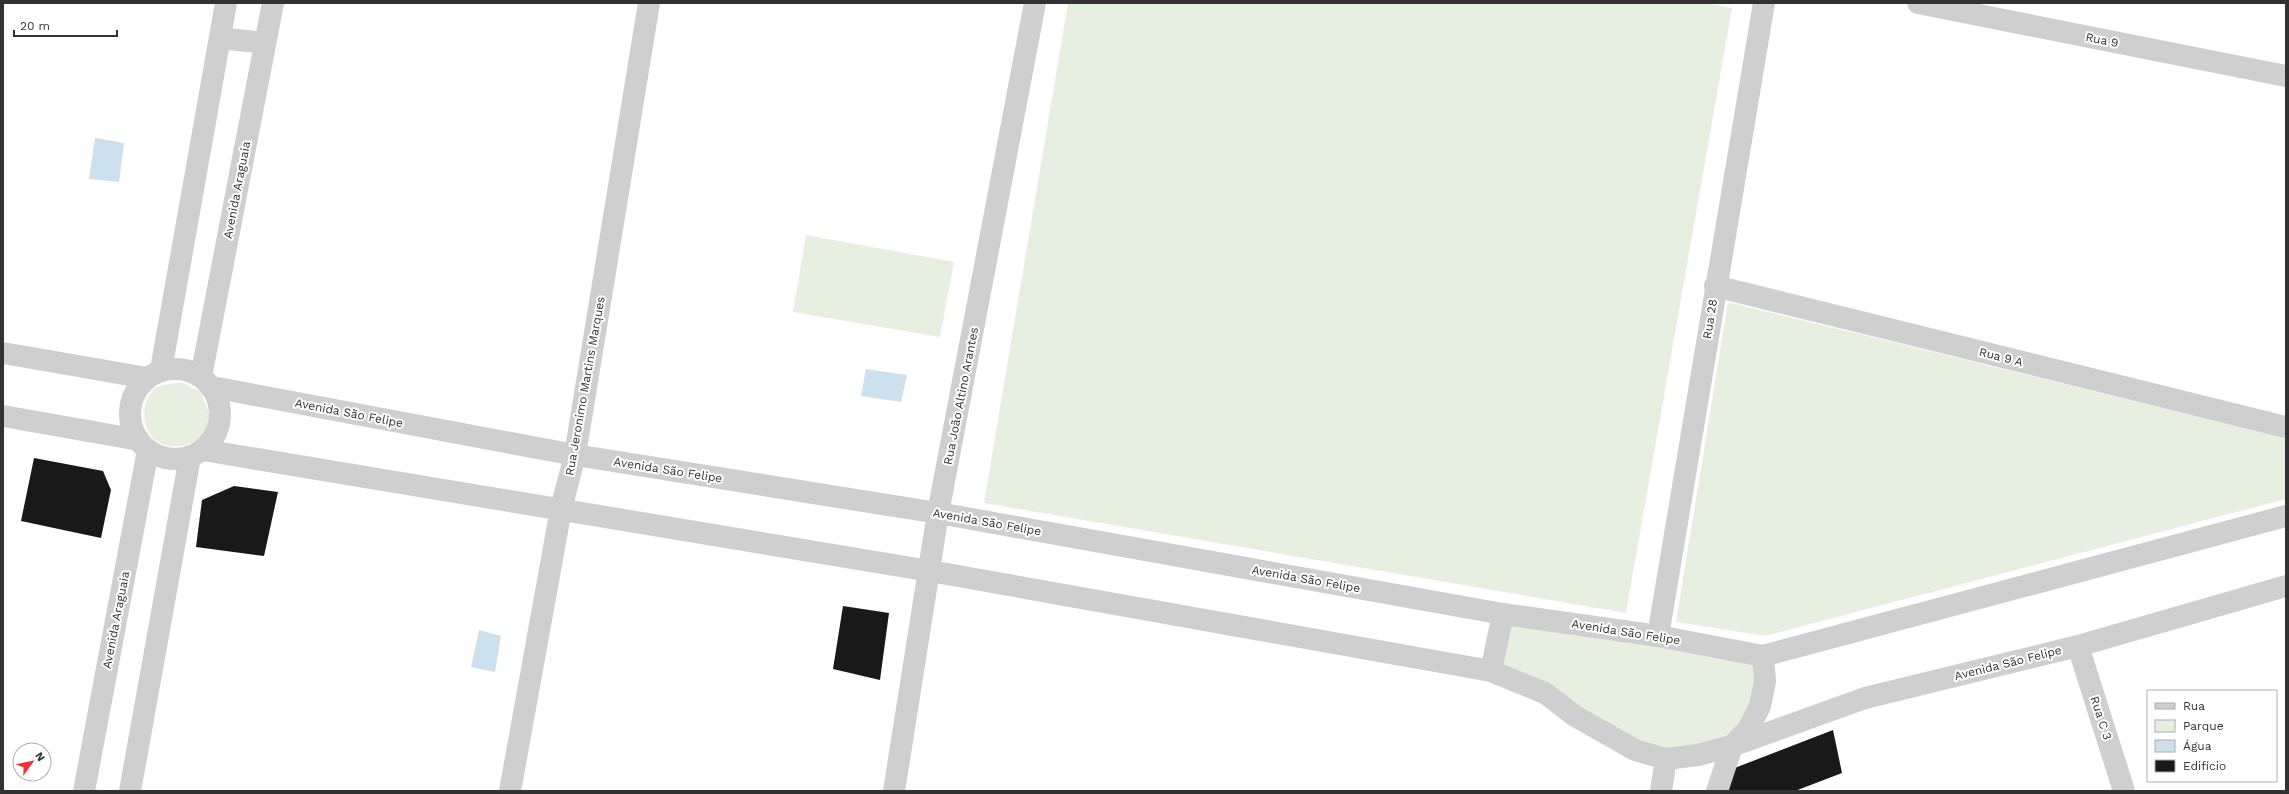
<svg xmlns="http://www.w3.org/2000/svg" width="2289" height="794" viewBox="0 0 2289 794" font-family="'Work Sans',sans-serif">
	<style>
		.green { fill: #e7efe1 }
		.water { fill: #cde0ee }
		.building { fill: #191919 }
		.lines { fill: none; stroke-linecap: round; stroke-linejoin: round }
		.minor { stroke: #cfcfcf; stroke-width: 22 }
		.labels { text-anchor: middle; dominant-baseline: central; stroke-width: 4; stroke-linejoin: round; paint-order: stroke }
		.street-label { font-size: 12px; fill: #323232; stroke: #fff }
	</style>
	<rect width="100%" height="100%" fill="#fff"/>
	<path class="green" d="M1068 3H1705L1732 8 1626 613 984 503Z
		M806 235 954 262 940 337 793 312Z
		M1728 302 2286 438V499L1765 636 1676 622Z
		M181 382 201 392 211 419C208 424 206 432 202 436 191 448 163 451 152 437 141 424 142 399 154 389 160 384 174 384 181 382Z
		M1505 618 1760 658 1763 680 1731 744 1665 756 1494 670Z"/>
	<path class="water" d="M95 138 124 143 119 182 89 179Z
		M866 369 907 375 901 402 861 396Z
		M479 630 501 636 495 672 471 667Z"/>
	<path class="building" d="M34 458 103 471 111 490 101 538 21 521Z
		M234 486 278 492 264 556 196 547 202 500Z
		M843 606 889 613 880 680 833 669Z
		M1833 730 1842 773 1795 791H1724L1732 769Z"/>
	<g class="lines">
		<path class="minor" d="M1918 3 2286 76
			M220 38 265 43
			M1715 286 2286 427
			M3 353 147 378
			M130 414a45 45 0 1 1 90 0a45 45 0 1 1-90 0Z
			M161 370 226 3
			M201 377 273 3
			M212 387 575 455 938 513 1503 614 1658 636 1763 656 2286 516
			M3 416 139 440
			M203 450 930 571 1491 671 1545 693 1575 716 1635 750 1666 759 1698 755 1732 746 1865 698 2078 646 2286 586
			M1658 636 1764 3
			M2078 646 2124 791
			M1491 671 1503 614
			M84 791 148 450
			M130 791 190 457
			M510 791 561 509 575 455 649 3
			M894 791 938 513 1035 3
			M1661 791 1666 759
			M1717 791 1732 746 1749 728 1760 706 1765 681 1763 656"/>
	</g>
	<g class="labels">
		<g class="street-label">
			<text transform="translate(2102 40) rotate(11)">Rua 9</text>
			<text transform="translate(237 190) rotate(-79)">Avenida Araguaia</text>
			<text transform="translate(1710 319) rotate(-81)">Rua 28</text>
			<text transform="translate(2001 357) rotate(14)">Rua 9 A</text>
			<text transform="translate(585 386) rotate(-80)">Rua Jeronimo Martins Marques</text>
			<text transform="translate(961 396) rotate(-79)">Rua João Altino Arantes</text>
			<text transform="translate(349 413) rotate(11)">Avenida São Felipe</text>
			<text transform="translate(668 470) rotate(9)">Avenida São Felipe</text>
			<text transform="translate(987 522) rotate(10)">Avenida São Felipe</text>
			<text transform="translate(1306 579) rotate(10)">Avenida São Felipe</text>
			<text transform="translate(116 620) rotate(-79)">Avenida Araguaia</text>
			<text transform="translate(1626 632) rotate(9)">Avenida São Felipe</text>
			<text transform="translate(2008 663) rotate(-14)">Avenida São Felipe</text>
			<text transform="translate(2101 718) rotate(72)">Rua C 3</text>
		</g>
	</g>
	<rect width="2289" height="794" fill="none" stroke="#323232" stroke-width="8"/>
	<rect x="2147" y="690" width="130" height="92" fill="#ffffff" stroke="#adadad"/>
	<rect x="2155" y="703" width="20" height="6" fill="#cfcfcf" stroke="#adadad"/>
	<text x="2183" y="710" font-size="12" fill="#323232">Rua</text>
	<rect x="2155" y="720" width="20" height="12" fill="#e7efe1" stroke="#adadad"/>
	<text x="2183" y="730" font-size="12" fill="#323232">Parque</text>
	<rect x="2155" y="740" width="20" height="12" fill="#cde0ee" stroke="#adadad"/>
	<text x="2183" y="750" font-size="12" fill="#323232">Água</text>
	<rect x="2155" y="760" width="20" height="12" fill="#191919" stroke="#adadad"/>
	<text x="2183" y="770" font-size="12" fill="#323232">Edifício</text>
	<g transform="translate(32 762) rotate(57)"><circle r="19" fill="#ffffff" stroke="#adadad"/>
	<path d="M0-3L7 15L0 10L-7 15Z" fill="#e93438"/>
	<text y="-6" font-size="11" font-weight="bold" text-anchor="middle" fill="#323232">N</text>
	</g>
	<path d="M14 30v6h103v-6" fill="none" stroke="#323232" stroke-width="2"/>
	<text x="20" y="30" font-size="12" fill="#323232" stroke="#ffffff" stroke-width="3" paint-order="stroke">20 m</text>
</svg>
